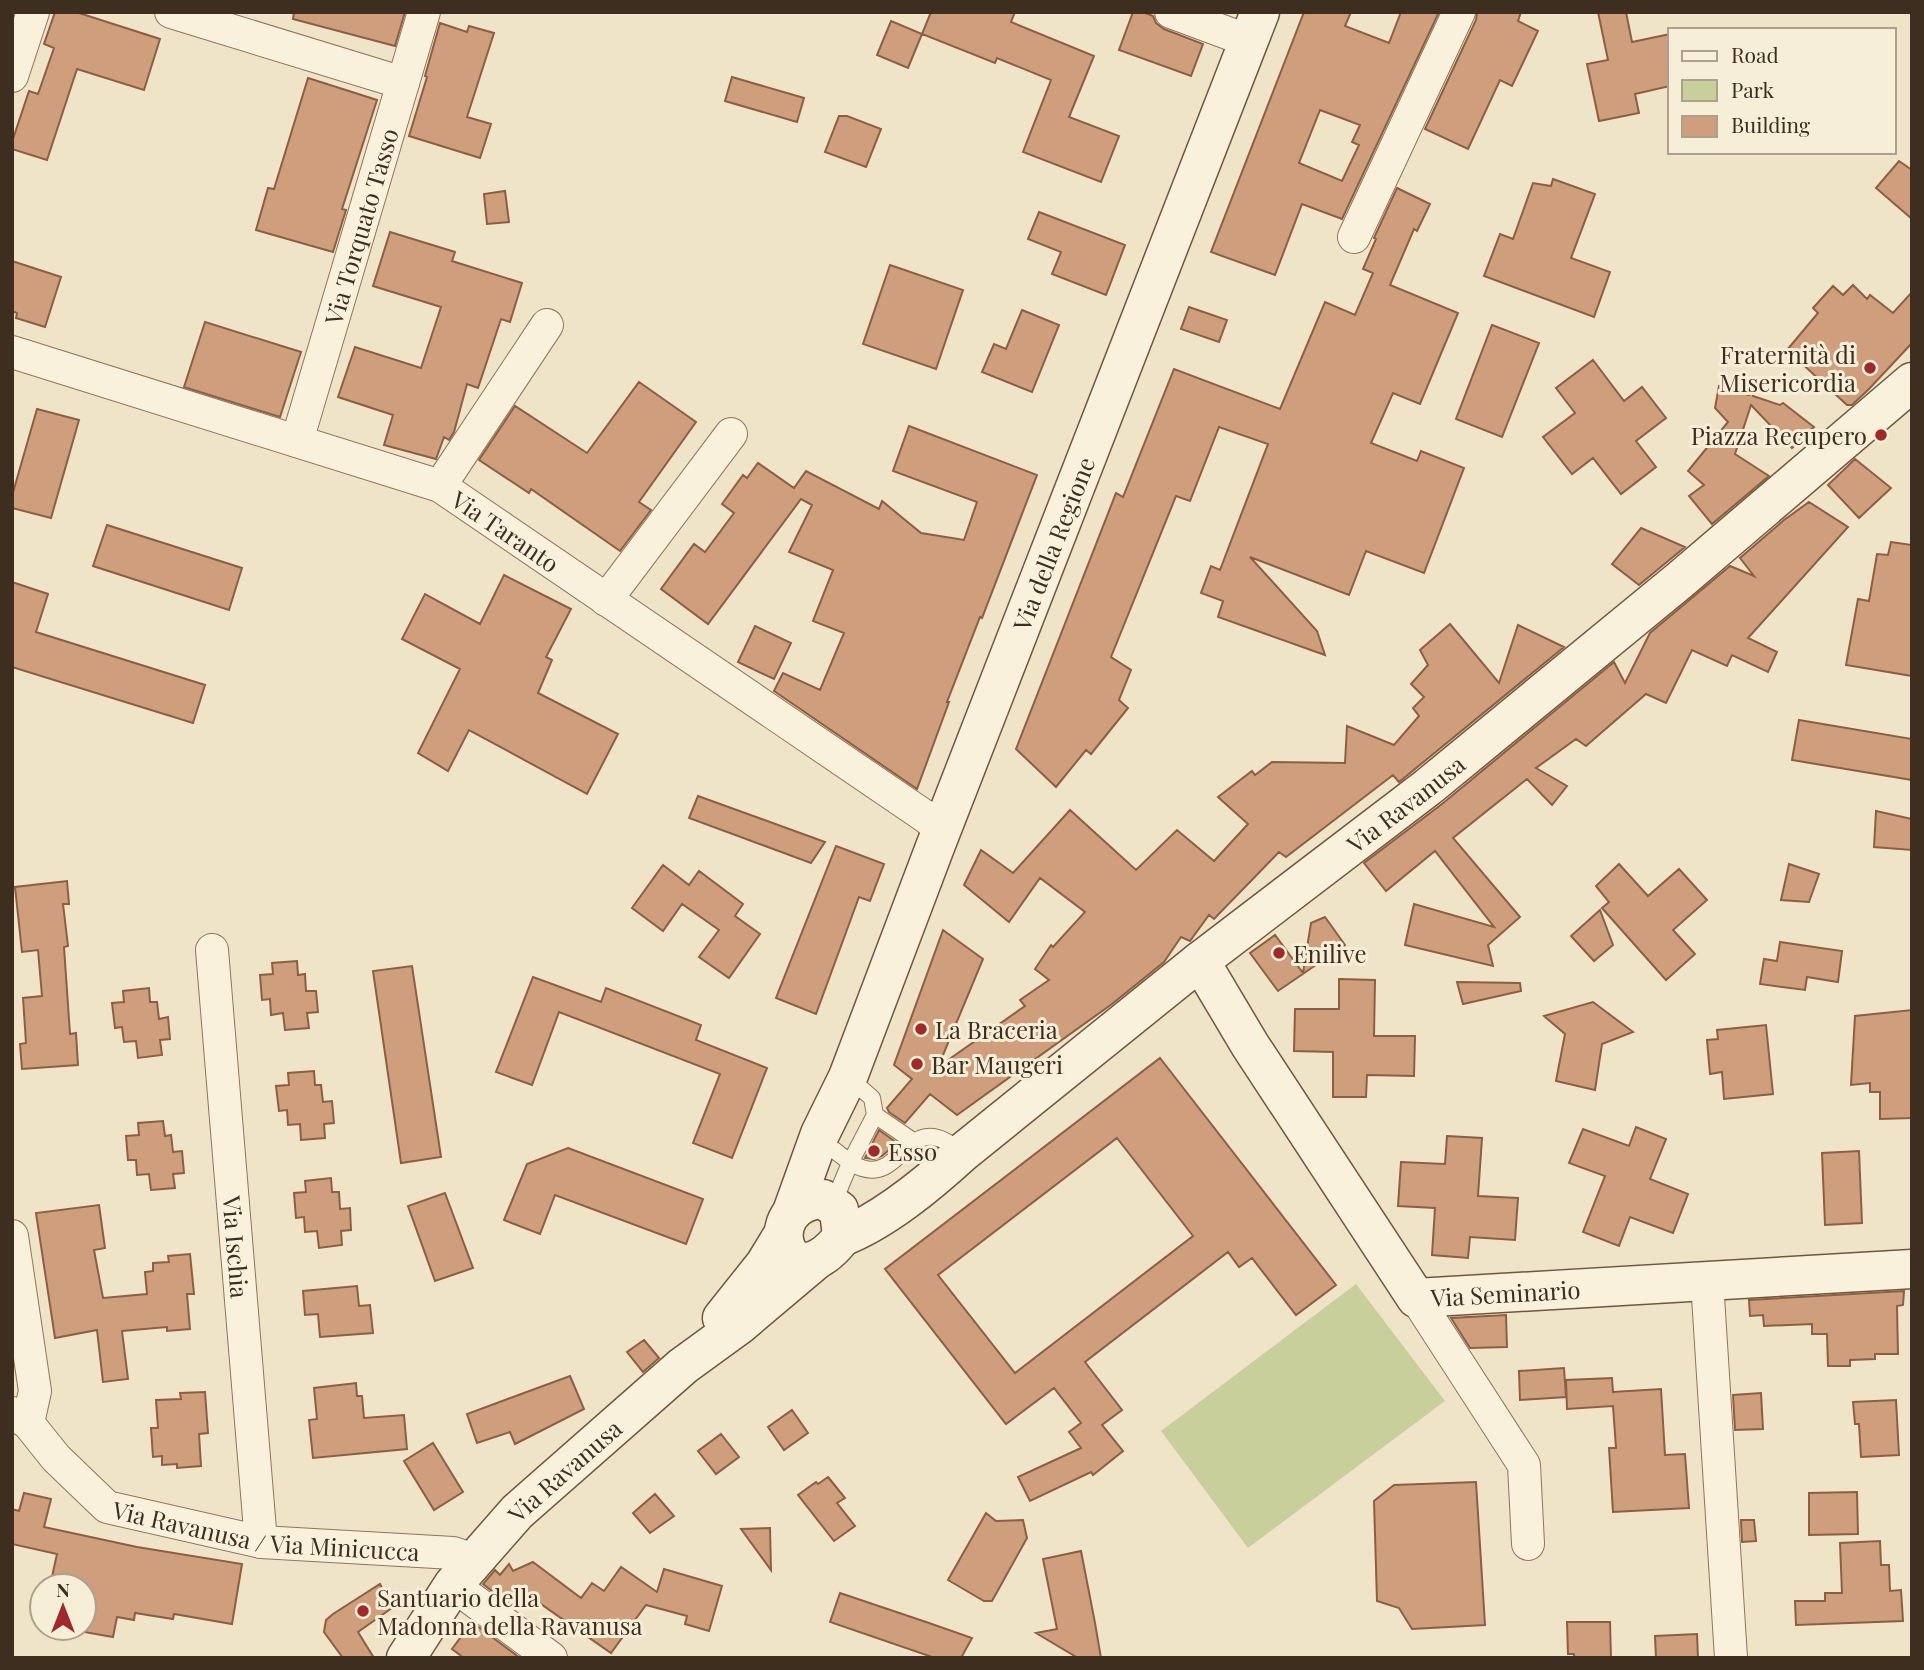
<svg xmlns="http://www.w3.org/2000/svg" width="1924" height="1670" font-family="'Playfair Display',serif">
  <rect width="100%" height="100%" fill="#f0e4c8"/>
  <path fill="#c9cf9b" d="M 1356,1284 L 1445,1401 L 1248,1548 L 1161,1431 Z"/>
  <path fill="#cf9f7d" stroke="#8d5f41" stroke-width="2" fill-rule="evenodd" d="M 55,12 L 76,12 L 160,39 L 144,90 L 77,69 L 47,160 L 12,149 L 12,142 L 29,91 L 38,94 L 54,48 L 44,44 Z
    M 294,12 L 405,12 L 395,46 L 293,19 Z
    M 931,12 L 1015,12 L 1011,22 L 1094,56 L 1069,117 L 1119,136 L 1101,182 L 1023,152 L 1051,80 L 997,58 L 995,63 L 922,34 Z
    M 1133,12 L 1143,12 L 1153,16 L 1156,23 L 1164,29 L 1203,44 L 1191,76 L 1119,50 Z
    M 1304,12 L 1351,12 L 1345,26 L 1389,43 L 1401,12 L 1439,12 L 1342,219 L 1302,204 L 1275,275 L 1211,252 ZM 1320,110 L 1360,125 L 1352,142 L 1359,145 L 1342,181 L 1299,163 Z
    M 1477,12 L 1521,12 L 1518,21 L 1538,31 L 1512,86 L 1500,80 L 1468,149 L 1425,129 L 1476,20 Z
    M 1598,12 L 1626,12 L 1632,42 L 1670,34 L 1670,86 L 1635,94 L 1639,113 L 1599,121 L 1587,64 L 1608,60 Z
    M 891,21 L 922,34 L 908,68 L 877,55 Z
    M 440,23 L 467,32 L 469,26 L 494,33 L 467,117 L 491,124 L 480,158 L 409,136 L 427,77 L 425,76 Z
    M 732,77 L 804,98 L 797,122 L 725,101 Z
    M 308,78 L 377,100 L 342,209 L 346,210 L 333,252 L 256,230 L 268,188 L 274,189 Z
    M 839,116 L 847,116 L 881,129 L 866,167 L 825,152 Z
    M 1899,161 L 1912,170 L 1912,219 L 1876,188 Z
    M 1553,179 L 1595,194 L 1571,258 L 1610,272 L 1594,317 L 1484,276 L 1500,234 L 1513,239 L 1533,183 L 1551,186 Z
    M 1397,188 L 1430,204 L 1417,231 L 1414,229 L 1390,285 L 1458,313 L 1420,404 L 1393,393 L 1371,443 L 1417,461 L 1421,451 L 1464,468 L 1424,573 L 1366,551 L 1349,595 L 1250,557 L 1317,631 L 1325,655 L 1218,617 L 1223,601 L 1201,593 L 1211,566 L 1220,570 L 1268,444 L 1219,427 L 1190,501 L 1176,496 L 1111,657 L 1131,670 L 1119,700 L 1128,708 L 1091,754 L 1086,750 L 1056,787 L 1016,749 L 1116,493 L 1123,497 L 1174,369 L 1280,409 L 1325,302 L 1355,315 L 1373,273 L 1363,269 L 1376,239 L 1374,238 Z
    M 505,191 L 509,222 L 487,224 L 484,194 Z
    M 1039,212 L 1125,245 L 1106,295 L 1052,274 L 1061,252 L 1028,239 Z
    M 390,232 L 455,252 L 452,261 L 522,283 L 510,322 L 501,319 L 478,388 L 467,384 L 454,432 L 449,440 L 444,437 L 436,459 L 384,445 L 393,415 L 338,397 L 355,347 L 421,368 L 441,307 L 373,286 Z
    M 12,261 L 61,277 L 45,327 L 16,318 L 17,313 L 12,311 Z
    M 890,265 L 963,290 L 936,369 L 863,344 Z
    M 1853,285 L 1867,299 L 1870,295 L 1893,313 L 1912,292 L 1912,343 L 1868,390 L 1852,405 L 1847,405 L 1787,350 L 1818,313 L 1813,308 L 1833,286 L 1843,295 Z
    M 1189,307 L 1227,320 L 1219,342 L 1181,329 Z
    M 1022,310 L 1059,325 L 1032,392 L 982,372 L 994,344 L 1006,349 Z
    M 205,322 L 301,352 L 280,417 L 184,387 Z
    M 1492,325 L 1539,343 L 1502,437 L 1456,419 Z
    M 1593,360 L 1624,401 L 1642,387 L 1666,418 L 1636,441 L 1656,467 L 1621,494 L 1593,458 L 1572,474 L 1543,437 L 1575,413 L 1556,388 Z
    M 639,382 L 696,422 L 639,502 L 651,510 L 620,551 L 531,489 L 529,493 L 479,460 L 515,406 L 587,453 Z
    M 1719,386 L 1749,395 L 1755,389 L 1753,396 L 1780,405 L 1783,403 L 1814,427 L 1792,448 L 1751,405 L 1735,454 L 1769,476 L 1712,524 L 1689,496 L 1704,485 L 1688,471 L 1728,422 L 1715,408 Z
    M 37,409 L 79,420 L 51,518 L 12,508 L 12,496 Z
    M 909,426 L 1037,475 L 982,618 L 980,617 L 947,702 L 949,702 L 917,789 L 774,691 L 783,673 L 820,690 L 844,633 L 813,621 L 833,570 L 789,552 L 812,505 L 801,499 L 708,624 L 661,589 L 694,544 L 705,552 L 734,513 L 722,504 L 743,475 L 747,478 L 758,463 L 794,488 L 806,471 L 879,509 L 882,501 L 921,533 L 964,540 L 977,502 L 893,471 Z
    M 1855,459 L 1891,488 L 1859,518 L 1828,485 Z
    M 1809,502 L 1848,527 L 1748,638 L 1777,652 L 1768,672 L 1732,655 L 1727,666 L 1692,650 L 1666,703 L 1646,694 L 1586,746 L 1576,739 L 1536,768 L 1567,786 L 1552,805 L 1527,779 L 1453,838 L 1520,917 L 1488,945 L 1493,966 L 1405,945 L 1414,904 L 1494,927 L 1435,851 L 1386,891 L 1364,863 L 1442,804 L 1614,662 L 1625,683 L 1650,633 L 1730,566 L 1754,576 L 1740,558 L 1784,520 Z
    M 107,525 L 242,568 L 229,610 L 93,566 Z
    M 1641,528 L 1685,547 L 1639,585 L 1612,564 Z
    M 1891,542 L 1912,545 L 1912,676 L 1846,665 L 1858,599 L 1869,601 L 1877,554 L 1888,555 Z
    M 504,575 L 571,609 L 546,657 L 552,660 L 538,693 L 618,734 L 587,794 L 469,730 L 448,771 L 418,753 L 460,669 L 402,639 L 425,594 L 480,624 Z
    M 12,582 L 48,594 L 36,632 L 205,685 L 193,723 L 12,667 Z
    M 1450,624 L 1499,683 L 1518,625 L 1564,647 L 1399,782 L 1393,775 L 1286,857 L 1279,852 L 1214,919 L 1209,915 L 1190,941 L 1181,937 L 1164,962 L 1112,1004 L 957,1115 L 930,1094 L 905,1123 L 889,1112 L 887,1108 L 912,1079 L 894,1065 L 943,930 L 983,959 L 938,1067 L 1025,1006 L 1020,1000 L 1049,980 L 1035,969 L 1051,945 L 1053,947 L 1085,912 L 1040,878 L 1009,922 L 964,885 L 981,850 L 1013,873 L 1070,810 L 1136,870 L 1177,830 L 1214,861 L 1248,824 L 1218,797 L 1252,771 L 1255,775 L 1272,762 L 1345,763 L 1347,726 L 1394,745 L 1419,716 L 1413,708 L 1424,697 L 1411,684 L 1428,665 L 1420,650 Z
    M 755,626 L 791,643 L 774,679 L 738,662 Z
    M 1799,720 L 1912,739 L 1912,780 L 1792,760 Z
    M 698,796 L 825,842 L 811,863 L 689,818 Z
    M 1876,811 L 1912,819 L 1912,850 L 1874,847 Z
    M 836,846 L 884,864 L 870,901 L 859,897 L 816,1014 L 776,998 Z
    M 1619,864 L 1648,896 L 1679,869 L 1707,900 L 1673,930 L 1695,954 L 1666,980 L 1602,908 L 1609,902 L 1596,886 Z
    M 1789,864 L 1819,874 L 1809,902 L 1781,900 Z
    M 663,865 L 689,885 L 699,871 L 743,904 L 735,916 L 760,934 L 729,978 L 699,957 L 719,930 L 682,904 L 663,931 L 632,908 Z
    M 67,881 L 69,904 L 63,904 L 68,946 L 64,947 L 70,1034 L 76,1033 L 78,1065 L 22,1069 L 20,1044 L 26,1043 L 23,998 L 42,996 L 38,950 L 22,952 L 15,887 Z
    M 1600,910 L 1613,945 L 1594,961 L 1571,936 Z
    M 1325,917 L 1345,945 L 1278,991 L 1250,953 L 1275,935 L 1303,973 L 1311,923 Z
    M 1780,942 L 1842,951 L 1838,982 L 1807,977 L 1805,990 L 1760,984 L 1764,959 L 1777,961 Z
    M 297,961 L 298,975 L 305,974 L 306,991 L 316,991 L 318,1012 L 307,1013 L 309,1028 L 285,1030 L 283,1013 L 271,1015 L 270,999 L 262,1000 L 260,975 L 273,974 L 272,963 Z
    M 412,966 L 441,1157 L 401,1163 L 373,971 Z
    M 533,977 L 601,1002 L 606,988 L 701,1025 L 696,1040 L 767,1068 L 732,1158 L 693,1143 L 720,1074 L 559,1012 L 532,1085 L 496,1072 Z
    M 1339,979 L 1375,980 L 1374,1036 L 1415,1036 L 1414,1076 L 1367,1075 L 1366,1097 L 1333,1097 L 1333,1052 L 1294,1051 L 1295,1009 L 1339,1009 Z
    M 1457,982 L 1520,983 L 1521,991 L 1463,1004 Z
    M 149,988 L 150,1002 L 157,1002 L 159,1019 L 168,1017 L 170,1039 L 160,1040 L 162,1055 L 138,1058 L 136,1041 L 124,1042 L 122,1027 L 115,1028 L 112,1003 L 124,1002 L 123,991 Z
    M 1593,1002 L 1633,1032 L 1602,1044 L 1595,1090 L 1556,1081 L 1565,1034 L 1544,1016 Z
    M 1912,1010 L 1912,1118 L 1880,1119 L 1880,1092 L 1870,1092 L 1870,1083 L 1851,1085 L 1855,1016 Z
    M 1766,1025 L 1773,1094 L 1724,1099 L 1722,1072 L 1710,1074 L 1707,1040 L 1718,1039 L 1717,1030 Z
    M 1160,1058 L 1336,1285 L 1296,1315 L 1252,1258 L 1239,1267 L 1228,1252 L 1085,1362 L 1122,1410 L 1102,1425 L 1123,1451 L 1093,1475 L 1091,1472 L 1030,1501 L 1018,1477 L 1081,1448 L 1069,1432 L 1081,1423 L 1054,1388 L 1006,1424 L 885,1269 ZM 1117,1138 L 1193,1236 L 1015,1373 L 938,1275 Z
    M 314,1071 L 315,1085 L 321,1085 L 323,1102 L 332,1101 L 334,1123 L 324,1124 L 325,1138 L 301,1140 L 300,1124 L 288,1125 L 287,1110 L 279,1111 L 276,1086 L 289,1085 L 288,1073 Z
    M 163,1121 L 165,1136 L 171,1135 L 173,1152 L 182,1151 L 184,1173 L 173,1174 L 175,1188 L 151,1190 L 149,1174 L 137,1175 L 136,1160 L 128,1160 L 126,1136 L 139,1135 L 138,1123 Z
    M 1636,1127 L 1666,1139 L 1650,1179 L 1688,1194 L 1673,1233 L 1630,1217 L 1619,1246 L 1583,1232 L 1605,1176 L 1569,1163 L 1583,1129 L 1629,1146 Z
    M 879,1130 L 897,1143 L 882,1156 L 874,1159 L 865,1158 Z
    M 1447,1136 L 1482,1138 L 1478,1196 L 1518,1198 L 1515,1240 L 1470,1237 L 1468,1258 L 1432,1255 L 1435,1208 L 1398,1206 L 1401,1162 L 1445,1164 Z
    M 568,1148 L 703,1199 L 686,1244 L 555,1195 L 540,1234 L 504,1220 L 527,1164 Z
    M 1859,1151 L 1862,1223 L 1825,1225 L 1822,1153 Z
    M 331,1178 L 332,1192 L 339,1192 L 340,1209 L 350,1208 L 351,1230 L 341,1231 L 342,1245 L 319,1248 L 317,1231 L 305,1232 L 304,1217 L 296,1218 L 294,1193 L 306,1192 L 305,1181 Z
    M 445,1193 L 473,1268 L 435,1281 L 408,1206 Z
    M 99,1205 L 105,1248 L 94,1250 L 103,1298 L 147,1294 L 145,1272 L 153,1271 L 153,1263 L 169,1262 L 168,1256 L 190,1254 L 194,1294 L 187,1294 L 190,1329 L 167,1331 L 167,1327 L 122,1331 L 128,1379 L 103,1382 L 97,1330 L 55,1338 L 36,1213 Z
    M 357,1286 L 359,1306 L 370,1305 L 373,1333 L 320,1337 L 318,1314 L 305,1315 L 303,1291 Z
    M 1904,1291 L 1903,1305 L 1897,1306 L 1898,1354 L 1875,1354 L 1875,1359 L 1850,1360 L 1850,1366 L 1828,1366 L 1827,1334 L 1812,1334 L 1812,1324 L 1764,1326 L 1763,1315 L 1750,1316 L 1749,1300 Z
    M 1506,1315 L 1507,1347 L 1470,1348 L 1451,1318 Z
    M 644,1340 L 659,1358 L 643,1372 L 627,1352 Z
    M 1564,1368 L 1566,1397 L 1520,1400 L 1519,1371 Z
    M 570,1376 L 584,1409 L 515,1444 L 510,1432 L 477,1443 L 467,1414 Z
    M 1612,1378 L 1613,1392 L 1661,1389 L 1665,1455 L 1685,1454 L 1689,1508 L 1613,1512 L 1609,1448 L 1616,1448 L 1613,1406 L 1567,1409 L 1566,1380 Z
    M 356,1383 L 357,1396 L 362,1396 L 364,1418 L 404,1415 L 407,1449 L 313,1458 L 309,1420 L 317,1419 L 314,1388 Z
    M 205,1392 L 208,1433 L 199,1434 L 201,1466 L 177,1468 L 177,1464 L 162,1465 L 162,1456 L 153,1457 L 151,1428 L 158,1428 L 156,1400 L 181,1399 L 180,1393 Z
    M 1761,1393 L 1763,1429 L 1735,1430 L 1733,1395 Z
    M 1896,1400 L 1899,1455 L 1861,1457 L 1859,1424 L 1855,1424 L 1853,1402 Z
    M 792,1410 L 808,1433 L 784,1450 L 768,1427 Z
    M 721,1434 L 739,1457 L 716,1474 L 698,1451 Z
    M 433,1443 L 463,1492 L 434,1510 L 404,1461 Z
    M 828,1477 L 845,1498 L 837,1503 L 855,1526 L 834,1541 L 798,1495 L 816,1482 L 818,1484 Z
    M 1476,1482 L 1485,1625 L 1412,1629 L 1399,1608 L 1377,1601 L 1374,1501 L 1394,1485 Z
    M 1857,1492 L 1858,1534 L 1809,1535 L 1809,1493 Z
    M 24,1493 L 51,1499 L 44,1527 L 137,1547 L 242,1564 L 232,1624 L 174,1614 L 173,1619 L 135,1613 L 134,1620 L 117,1617 L 113,1637 L 84,1632 L 84,1586 L 50,1586 L 57,1554 L 12,1544 L 12,1509 L 19,1511 Z
    M 655,1494 L 674,1516 L 650,1533 L 633,1513 Z
    M 986,1513 L 996,1521 L 1023,1520 L 1027,1538 L 992,1601 L 984,1601 L 948,1580 Z
    M 1741,1520 L 1754,1520 L 1756,1541 L 1742,1542 Z
    M 770,1528 L 771,1570 L 741,1529 Z
    M 1880,1541 L 1881,1565 L 1889,1565 L 1890,1591 L 1901,1590 L 1903,1621 L 1796,1625 L 1795,1601 L 1825,1601 L 1825,1593 L 1842,1593 L 1840,1543 Z
    M 1081,1551 L 1095,1623 L 1101,1658 L 1078,1658 L 1036,1633 L 1057,1629 L 1043,1559 Z
    M 533,1562 L 581,1598 L 592,1583 L 604,1591 L 621,1567 L 657,1592 L 664,1569 L 722,1586 L 709,1631 L 685,1624 L 687,1616 L 646,1605 L 611,1653 L 525,1593 L 514,1608 L 483,1584 L 495,1570 L 500,1575 L 509,1564 L 513,1571 Z
    M 380,1584 L 392,1608 L 358,1632 L 374,1658 L 343,1658 L 324,1632 L 326,1620 L 333,1614 Z
    M 840,1593 L 929,1623 L 972,1638 L 961,1658 L 935,1658 L 830,1622 Z
    M 472,1622 L 520,1658 L 464,1658 L 452,1649 Z
    M 1567,1622 L 1610,1622 L 1611,1658 L 1574,1658 L 1574,1654 L 1568,1654 Z
    M 1697,1634 L 1698,1658 L 1656,1658 L 1655,1636 Z"/>
  <g fill="none" stroke-linecap="round" stroke-linejoin="round">
    <defs>
      <path id="lane" d="M 875,1115 L 913,1141
        M 834,1150 C 842,1156 851,1165 862,1168 C 904,1182 908,1104 962,1153
        M 833,1204 L 850,1163 L 875,1115 L 872,1098 L 848,1077"/>
      <g id="street">
        <path d="M 171,12 L 403,83"/>
        <path d="M 1171,12 L 1249,41"/>
        <path d="M 12,76 L 33,12"/>
        <path d="M 1354,237 L 1459,12"/>
        <path id="s1" d="M 12,352 L 440,486 L 926,817 L 941,830"/>
        <path id="s2" d="M 297,441 L 424,12"/>
        <path d="M 440,486 L 547,325"/>
        <path d="M 606,600 L 731,434"/>
        <path id="s3" d="M 212,950 L 261,1542"/>
        <path d="M 12,1236 L 35,1391 L 28,1423"/>
        <path d="M 1707,1281 L 1731,1658"/>
        <path d="M 1416,1298 L 1524,1465 L 1528,1544"/>
        <path id="s4" d="M 12,1413 L 28,1423 L 56,1458 L 107,1507 L 261,1542 L 453,1553 L 474,1560"/>
        <path d="M 453,1585 L 551,1658"/>
      </g>
      <g id="secondary">
        <path id="s5" d="M 1200,961 L 1250,1045 L 1416,1298 L 1912,1269"/>
        <path d="M 823,1199 L 839,1210 L 842,1237 C 786,1309 754,1203 823,1199 Z"/>
        <path id="s6" d="M 792,1212 L 820,1134 L 848,1077 L 935,847 L 1260,12"/>
        <path id="s7" d="M 842,1237 C 885,1220 928,1184 962,1153 L 1200,961 L 1428,787 L 1680,580 L 1912,382"/>
        <path d="M 722,1318 L 765,1264 L 782,1236"/>
        <path id="s8" d="M 406,1658 L 453,1585 L 517,1512 L 683,1366 L 738,1326 L 815,1261"/>
      </g>
    </defs>
    <use href="#lane" stroke="#8d765c" stroke-width="18"/>
    <use href="#street" stroke="#8d765c" stroke-width="34"/>
    <use href="#secondary" stroke="#6f573f" stroke-width="41"/>
    <use href="#lane" stroke="#faf1dc" stroke-width="16"/>
    <use href="#street" stroke="#faf1dc" stroke-width="32"/>
    <use href="#secondary" stroke="#faf1dc" stroke-width="38"/>
  </g>
  <g fill="#9e2a2b" stroke="#f7eed8" stroke-width="2.5">
    <circle cx="1870" cy="368" r="7"/>
    <circle cx="1881" cy="435" r="7"/>
    <circle cx="1279" cy="953" r="7"/>
    <circle cx="921" cy="1029" r="7"/>
    <circle cx="917" cy="1064" r="7"/>
    <circle cx="874" cy="1151" r="7"/>
    <circle cx="363" cy="1611" r="7"/>
  </g>
  <g text-anchor="middle" dominant-baseline="central" stroke-width="6" stroke-linejoin="round" paint-order="stroke">
    <g font-size="24" fill="#3d2e20" stroke="#f7eed8">
      <text stroke="none"><textPath href="#s2" startOffset="224">Via Torquato Tasso</textPath></text>
      <text stroke="none"><textPath href="#s1" startOffset="528">Via Taranto</textPath></text>
      <text stroke="none"><textPath href="#s6" startOffset="718">Via della Regione</textPath></text>
      <text stroke="none"><textPath href="#s7" startOffset="712">Via Ravanusa</textPath></text>
      <text stroke="none"><textPath href="#s3" startOffset="298">Via Ischia</textPath></text>
      <text stroke="none"><textPath href="#s5" startOffset="490">Via Seminario</textPath></text>
      <text stroke="none"><textPath href="#s8" startOffset="247">Via Ravanusa</textPath></text>
      <text stroke="none"><textPath href="#s4" startOffset="296">Via Ravanusa / Via Minicucca</textPath></text>
    </g>
    <g font-size="24" fill="#3d2e20" stroke="#f7eed8" text-anchor="start">
      <text x="1856" y="354" text-anchor="end">Fraternità di<tspan x="1856" dy="28">Misericordia</tspan></text>
      <text x="1867" y="435" text-anchor="end">Piazza Recupero</text>
      <text x="1293" y="953">Enilive</text>
      <text x="935" y="1029">La Braceria</text>
      <text x="931" y="1064">Bar Maugeri</text>
      <text x="888" y="1151">Esso</text>
      <text x="377" y="1597">Santuario della<tspan x="377" dy="28">Madonna della Ravanusa</tspan></text>
    </g>
  </g>
  <rect width="1924" height="1670" fill="none" stroke="#3d2e20" stroke-width="28"/>
  <rect x="1668" y="28" width="228" height="126" fill="#f7eed8" stroke="#ada18e" stroke-width="2"/>
  <rect x="1682" y="51" width="35" height="10" fill="#faf1dc" stroke="#ada18e" stroke-width="2"/>
  <text x="1731" y="63" font-size="21" fill="#3d2e20">Road</text>
  <rect x="1682" y="80" width="35" height="21" fill="#c9cf9b" stroke="#ada18e" stroke-width="2"/>
  <text x="1731" y="98" font-size="21" fill="#3d2e20">Park</text>
  <rect x="1682" y="116" width="35" height="21" fill="#cf9f7d" stroke="#ada18e" stroke-width="2"/>
  <text x="1731" y="133" font-size="21" fill="#3d2e20">Building</text>
  <g transform="translate(63 1607)"><circle r="33" fill="#f7eed8" stroke="#ada18e" stroke-width="2"/>
  <path d="M0-5L12 26L0 18L-12 26Z" fill="#9e2a2b"/>
  <text y="-10" font-size="19" font-weight="bold" text-anchor="middle" fill="#3d2e20">N</text>
  </g>
</svg>
